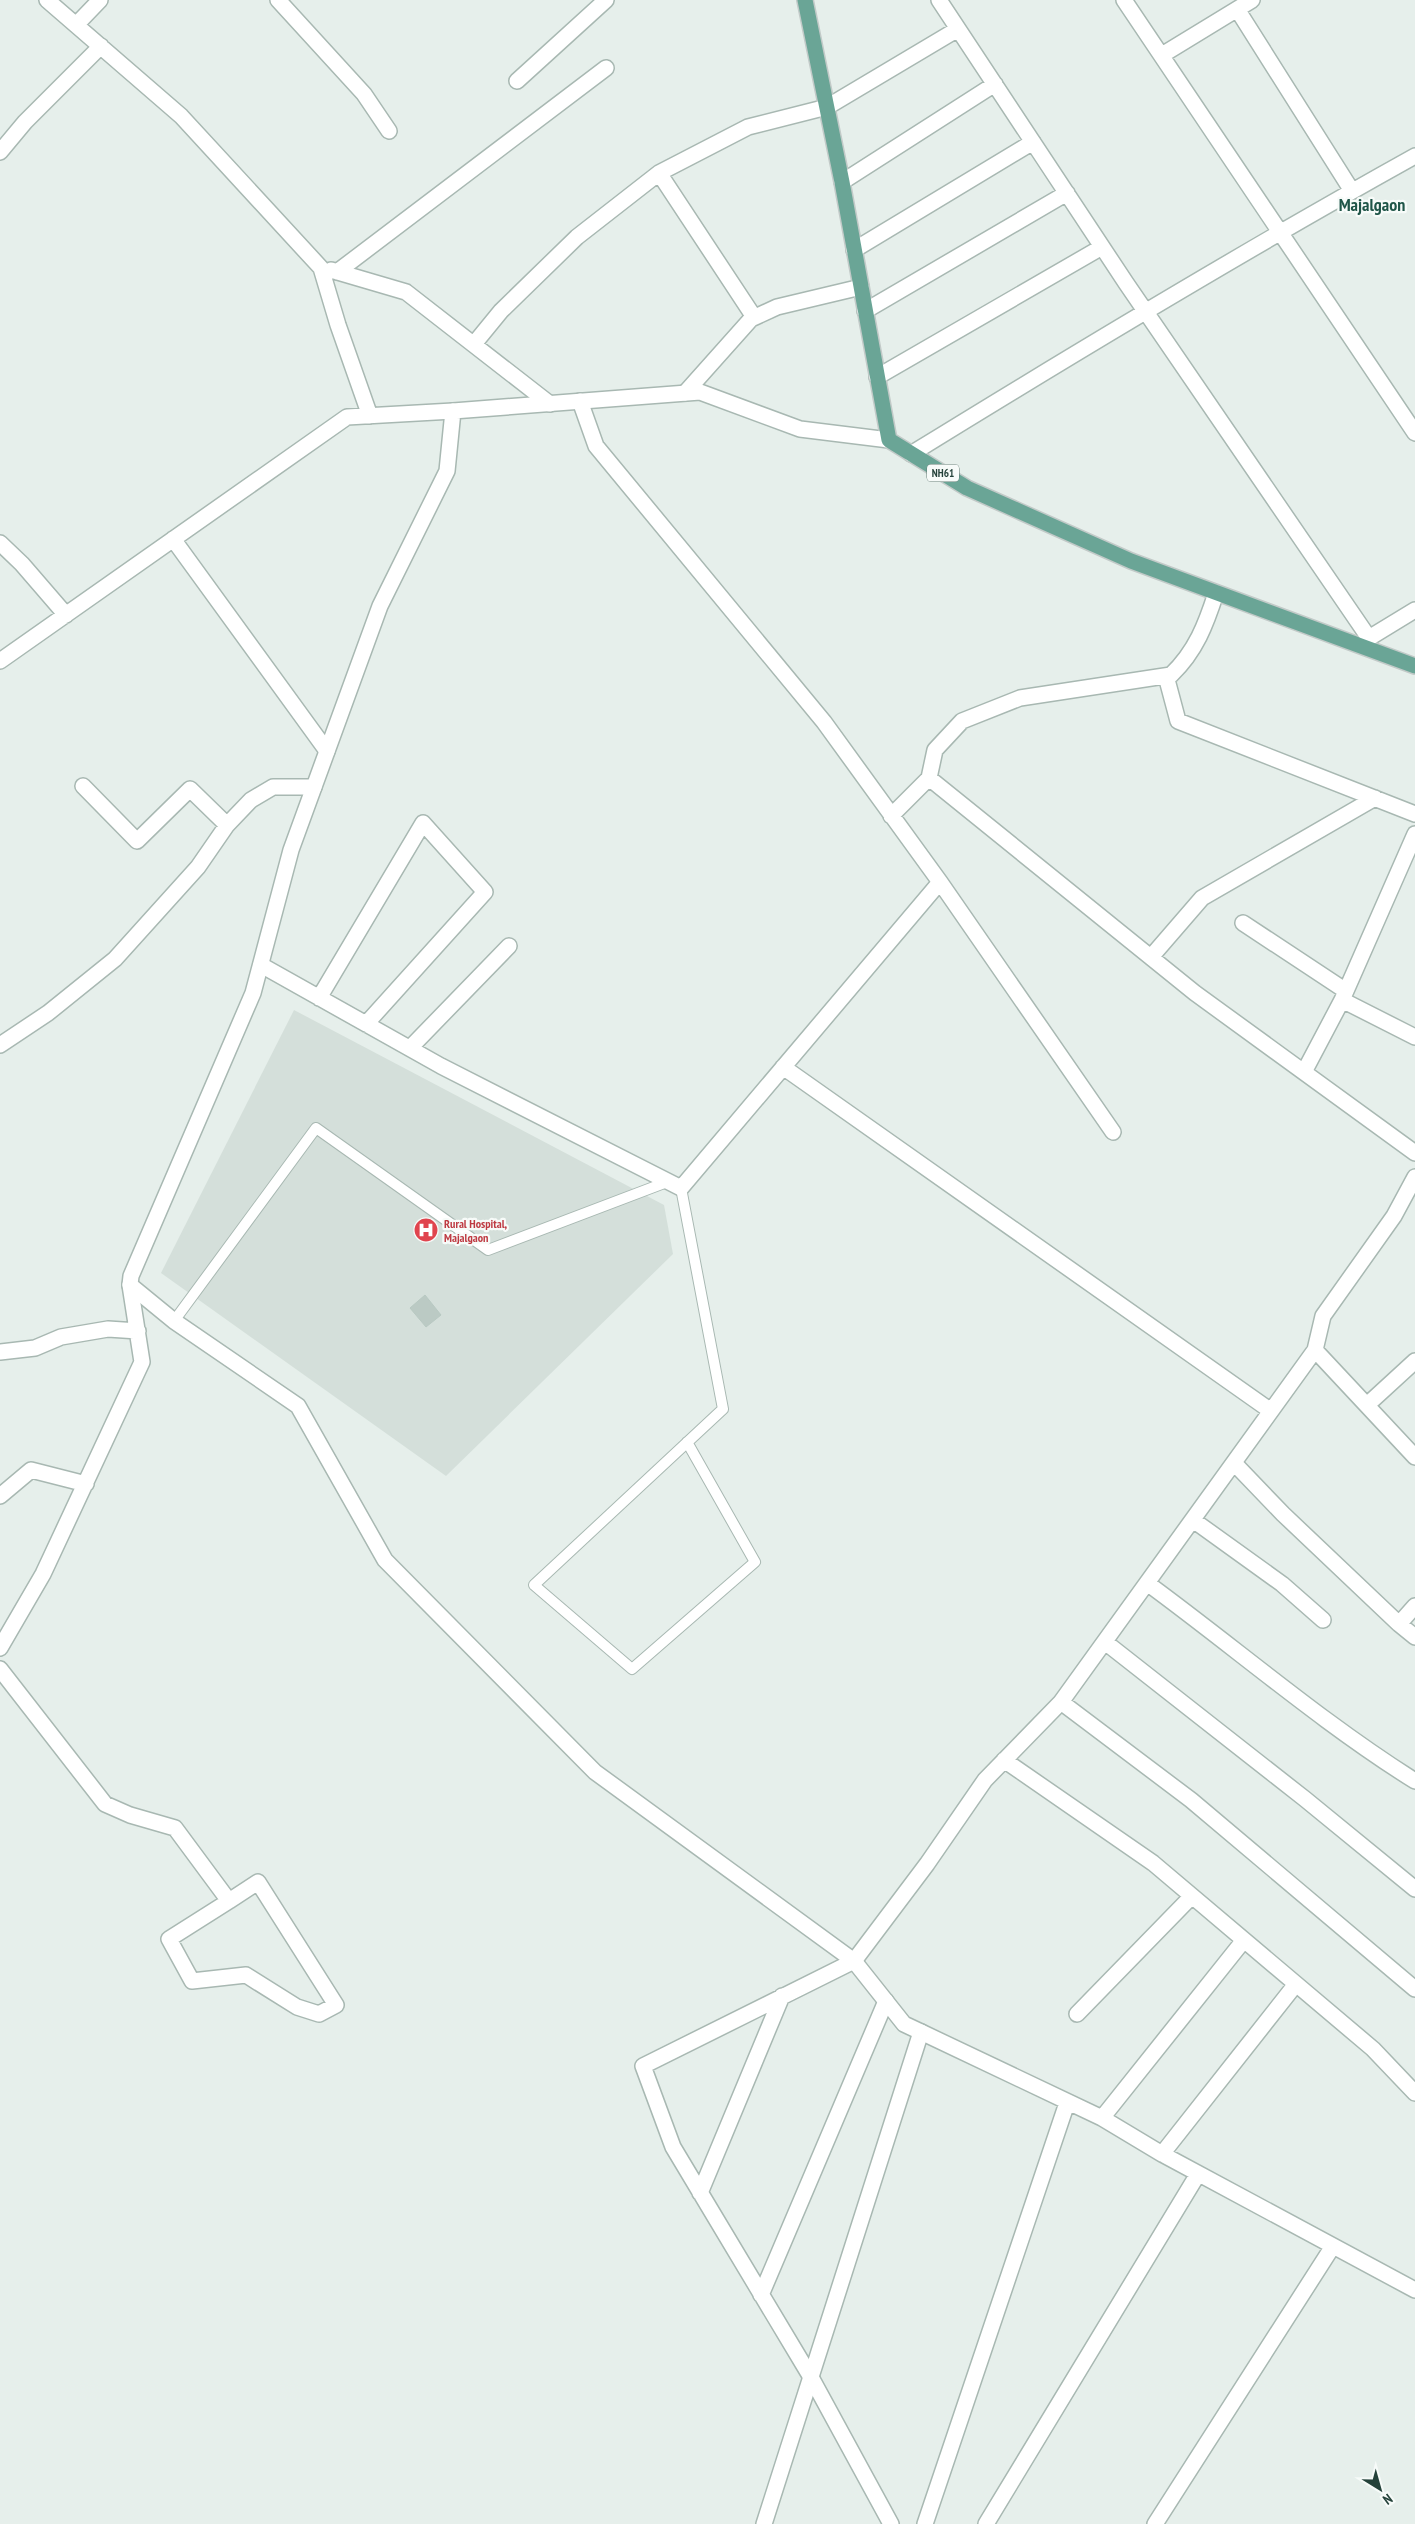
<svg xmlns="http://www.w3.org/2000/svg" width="1415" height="2524" font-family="'PT Sans Narrow',sans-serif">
  <rect width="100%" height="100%" fill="#e6efeb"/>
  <path fill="#d4dfda" d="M 294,1010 L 664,1205 L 673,1254 L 446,1476 L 161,1273 Z"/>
  <path fill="#bbcac4" stroke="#b8c9c2" d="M 425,1295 L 441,1315 L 426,1327 L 410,1308 Z"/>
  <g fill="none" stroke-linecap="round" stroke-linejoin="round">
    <defs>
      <path id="service" d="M 681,1188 L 723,1409 L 534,1585 L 632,1669 L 755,1562 L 687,1442
        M 174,1321 L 316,1128 L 488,1250 L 667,1182"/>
      <path id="minor" d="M 47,0 L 181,116 L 321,268 L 338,325 L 370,416
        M 278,0 L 364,94 L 389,131
        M 939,0 L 1126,283 L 1369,638 L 1415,610
        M 1124,0 L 1415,433
        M 1237,9 L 1352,191
        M 76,25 L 100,0
        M 1162,55 L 1252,0
        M 517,81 L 606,0
        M 0,152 L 25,122 L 101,46
        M 659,173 L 754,317
        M 842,182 L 995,84
        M 854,250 L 1033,142
        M 331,270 L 406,292 L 550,404
        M 337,272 L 606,68
        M 865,311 L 1067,193
        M 474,344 L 501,311 L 577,237 L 659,173 L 748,127 L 827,107 L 958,29
        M 877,377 L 1102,247
        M 685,393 L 751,319 L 777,307 L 861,287
        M 580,401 L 596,446 L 824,722 L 940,882 L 1113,1132
        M 911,454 C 1078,351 1244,251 1415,156
        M 173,539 L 327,751
        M 0,543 L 22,564 L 66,615
        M 0,661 L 347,417 L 453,411
        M 1166,676 L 1178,721 L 1415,814
        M 929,778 L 1195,993 L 1415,1153
        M 83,786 L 137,841 L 190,789 L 227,825
        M 891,816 L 929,778 L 935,750 L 962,721 L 1020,698 L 1171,675 C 1196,651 1206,624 1216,593
        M 1243,923 L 1346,991
        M 1151,957 L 1202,898 L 1375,798
        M 261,965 L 441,1066 L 681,1188 L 940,882
        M 319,998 L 423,823 L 485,892 L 366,1024
        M 1342,1000 L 1415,1037
        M 0,1045 L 48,1013 L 115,959 L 198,867 L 227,825 L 251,800 L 273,787 L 314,787
        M 410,1048 L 509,946
        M 783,1067 L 1271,1411
        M 1304,1072 L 1342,1000 L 1415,834
        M 1315,1350 L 1415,1457
        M 0,1352 L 35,1348 L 61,1337 L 108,1329 L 138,1331
        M 1367,1405 L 1415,1361
        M 1234,1463 L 1283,1514 L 1399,1624 L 1415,1606
        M 0,1496 L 31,1470 L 86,1484
        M 1193,1520 L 1282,1584 L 1323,1620
        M 1147,1583 C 1237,1649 1321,1722 1415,1781
        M 1399,1624 L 1415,1637
        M 1105,1642 L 1305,1799 L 1415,1889
        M 0,1648 L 43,1574 L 142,1362 L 130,1285
        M 0,1669 L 105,1804 L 130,1815 L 175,1828 L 229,1901 L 169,1939 L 192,1981 L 246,1975 L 297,2007 L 319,2014 L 336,2005 L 258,1882 L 229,1901
        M 1061,1702 L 1191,1800 L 1415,1989
        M 1004,1760 L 1153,1863 L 1373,2049 L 1415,2093
        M 1077,2014 L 1192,1896
        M 921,2032 L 1102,2118 L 1162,2154 L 1415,2290
        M 1102,2118 L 1244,1940
        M 1162,2154 L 1296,1984
        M 700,2193 L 782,1996
        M 761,2295 L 886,2001
        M 891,2524 L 812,2379 L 673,2147 L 643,2066 L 854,1961 L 927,1864 L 985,1780 L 1061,1702 L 1315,1350 L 1323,1316 L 1394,1216 L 1415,1177
        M 925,2524 L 1067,2103
        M 986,2524 L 1198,2174
        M 1155,2524 L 1333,2246"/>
      <path id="tertiary" d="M 764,2524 L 921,2032 L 904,2024 L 854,1961 L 595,1772 L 385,1560 L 298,1406 L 174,1321 L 130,1285 L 131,1276 L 253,993 L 291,850 L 380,606 L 447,471 L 453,411 L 700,392 L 800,429 L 889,440"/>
      <path id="primary" d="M 805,0 L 842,182 L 889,440 L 967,488 L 1131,561 L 1415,666"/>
    </defs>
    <use href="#service" stroke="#a8b8b2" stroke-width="12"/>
    <use href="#minor" stroke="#a8b8b2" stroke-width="18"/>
    <use href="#tertiary" stroke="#a8b8b2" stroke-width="18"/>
    <use href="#primary" stroke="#c2cac8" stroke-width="18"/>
    <use href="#service" stroke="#fff" stroke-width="10"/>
    <use href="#minor" stroke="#fff" stroke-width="15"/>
    <use href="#tertiary" stroke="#fff" stroke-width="15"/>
    <use href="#primary" stroke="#6aa596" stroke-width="15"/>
  </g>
  <defs>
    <symbol id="hospital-disc" viewBox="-11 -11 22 22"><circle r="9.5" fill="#e0444e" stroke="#f7fbf9"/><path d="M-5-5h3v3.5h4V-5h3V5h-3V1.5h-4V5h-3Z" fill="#fff"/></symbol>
  </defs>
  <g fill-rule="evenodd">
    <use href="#hospital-disc" x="412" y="1216" width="28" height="28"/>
  </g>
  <g text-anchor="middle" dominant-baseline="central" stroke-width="4.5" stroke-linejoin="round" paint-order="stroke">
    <rect fill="#f7fbf9" stroke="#637a73" stroke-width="1" x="927" y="464.5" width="32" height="17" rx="4"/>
    <g font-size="11" font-weight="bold" fill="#24423a">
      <text x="943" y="473">NH61</text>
    </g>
    <g font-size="12" font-weight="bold" fill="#be3a42" stroke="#f7fbf9" text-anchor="start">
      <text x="444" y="1223">Rural Hospital,<tspan x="444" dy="14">Majalgaon</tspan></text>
    </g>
    <g font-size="18" font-weight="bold" fill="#1f5548" stroke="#f7fbf9">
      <text x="1372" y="204">Majalgaon</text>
    </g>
  </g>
  <g transform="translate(1380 2489) rotate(143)" stroke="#f7fbf9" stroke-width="4" paint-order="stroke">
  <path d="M0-4L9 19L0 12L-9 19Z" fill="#24423a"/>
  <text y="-8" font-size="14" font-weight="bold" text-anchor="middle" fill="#24423a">N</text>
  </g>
</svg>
